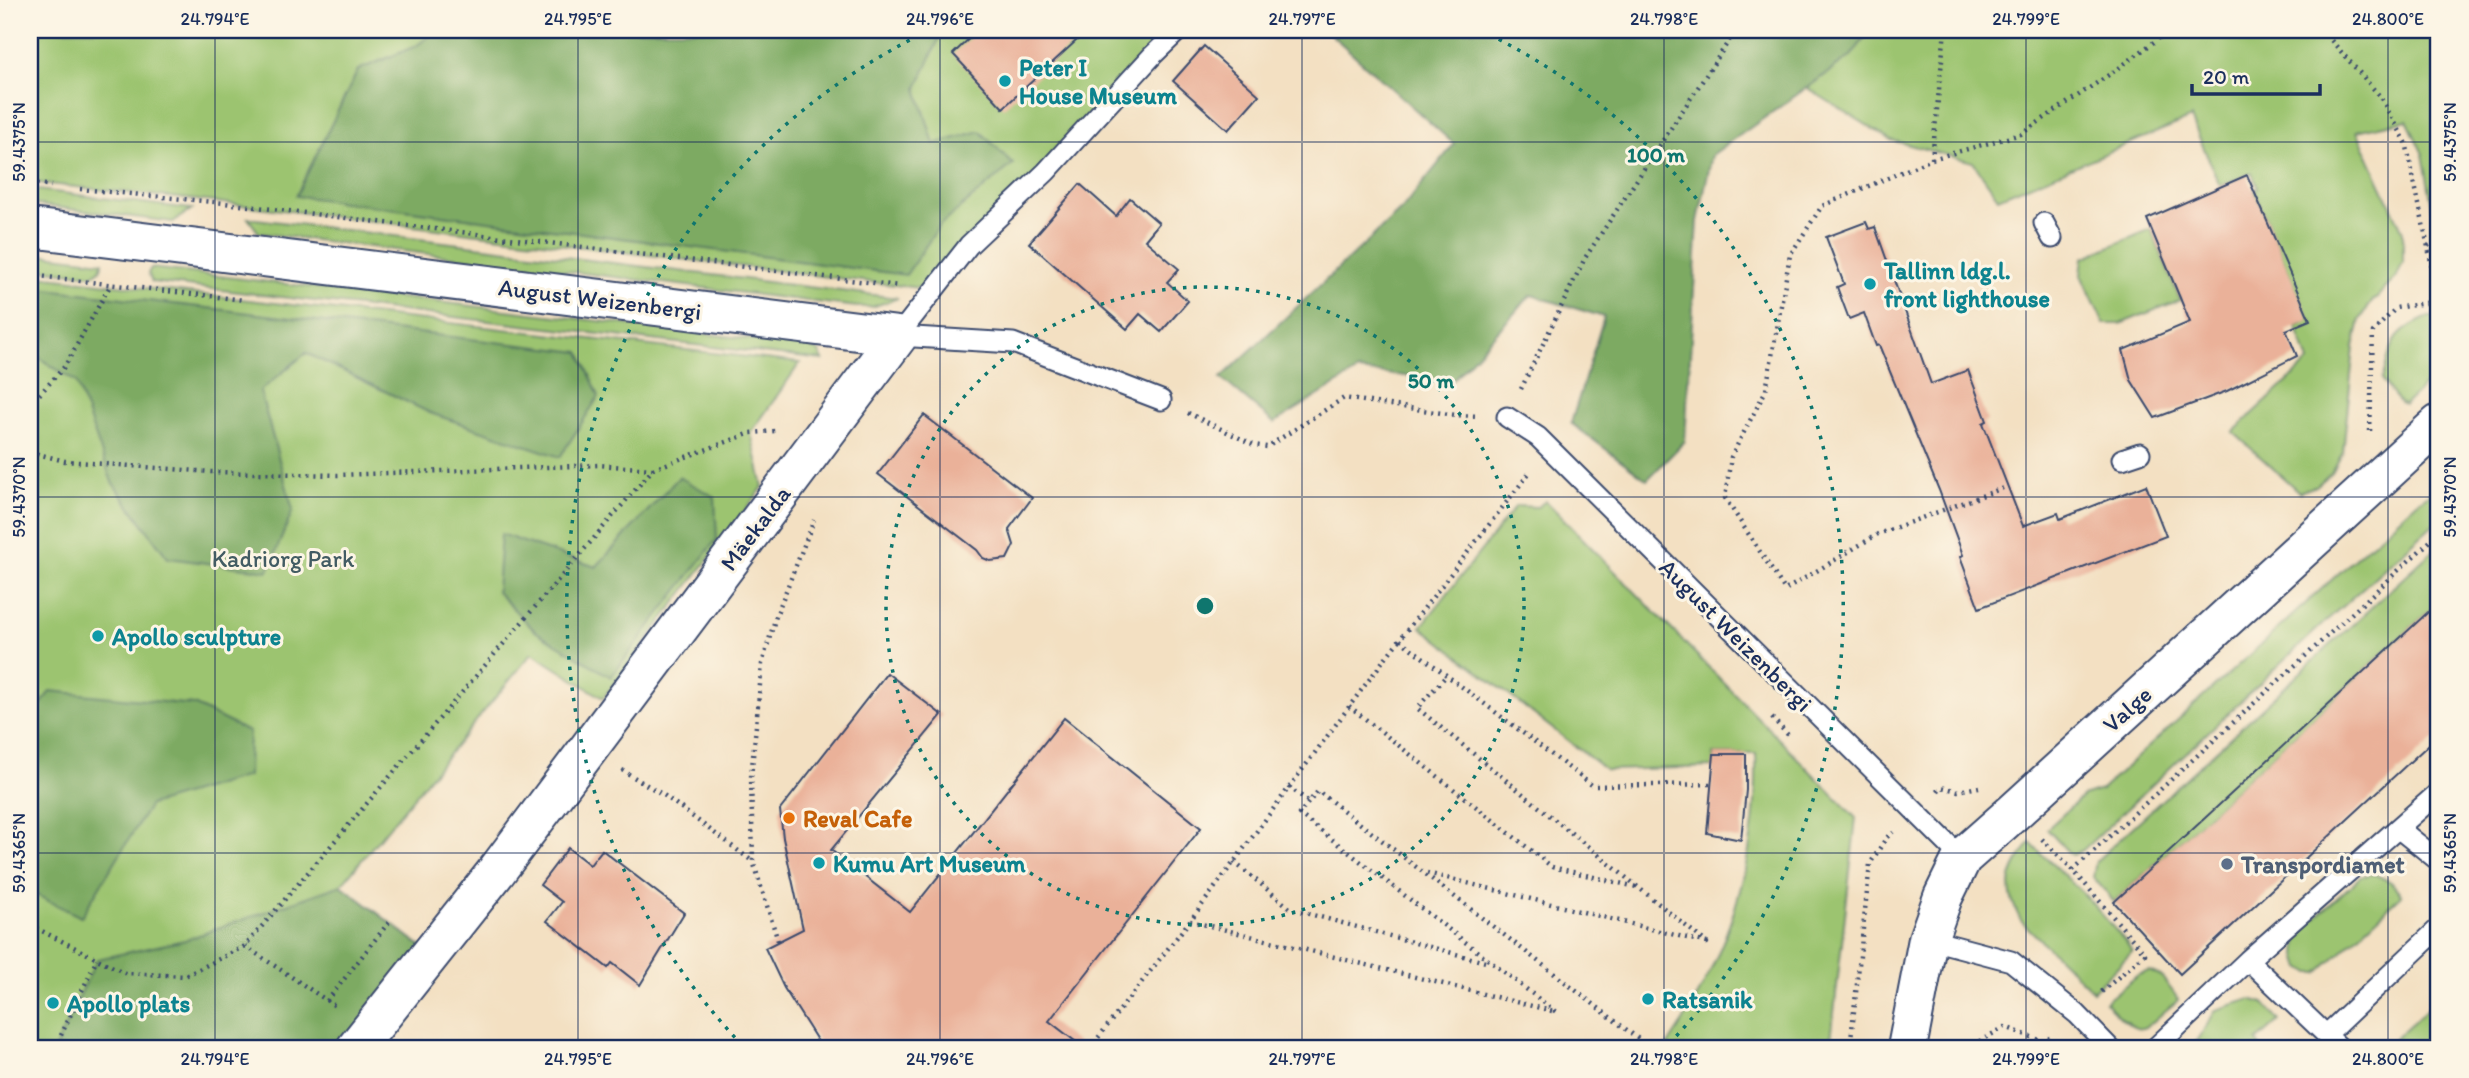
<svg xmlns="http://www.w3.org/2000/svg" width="2469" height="1078" font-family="Itim,sans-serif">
  <rect width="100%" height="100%" fill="#fcf5e5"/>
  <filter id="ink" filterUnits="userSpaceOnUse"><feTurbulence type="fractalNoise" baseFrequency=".0143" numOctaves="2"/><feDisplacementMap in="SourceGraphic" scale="14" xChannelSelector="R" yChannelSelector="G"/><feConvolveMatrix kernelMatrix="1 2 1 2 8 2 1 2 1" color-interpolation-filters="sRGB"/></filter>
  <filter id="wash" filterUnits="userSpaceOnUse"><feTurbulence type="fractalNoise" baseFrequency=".00686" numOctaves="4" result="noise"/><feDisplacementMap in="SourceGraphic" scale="28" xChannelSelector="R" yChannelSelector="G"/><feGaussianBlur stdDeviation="1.57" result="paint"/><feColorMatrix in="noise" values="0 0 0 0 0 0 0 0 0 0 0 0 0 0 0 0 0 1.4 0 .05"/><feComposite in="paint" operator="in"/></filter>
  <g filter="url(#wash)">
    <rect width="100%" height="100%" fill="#f3e0c2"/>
    <path fill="#9cc46f" stroke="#5c7a66" stroke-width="2" d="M 30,30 L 1179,30 L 935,290 L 224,203 L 30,182 Z
      M 1871,30 L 2439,30 L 2439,244 L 2423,154 L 2407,120 L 2357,131 L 2403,232 L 2403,262 L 2396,278 L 2372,302 L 2360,320 L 2354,347 L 2343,452 L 2332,472 L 2316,486 L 2299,492 L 2233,432 L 2309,362 L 2296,326 L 2309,320 L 2254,191 L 2258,188 L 2252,173 L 2220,186 L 2191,118 L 1998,198 L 1973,162 L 1891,140 L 1807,88 L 1850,57 Z
      M 30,189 L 191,209 L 192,209 L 173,222 L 30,204 Z
      M 248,218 L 898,298 L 872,307 L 857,307 L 259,233 Z
      M 2151,229 L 2180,300 L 2120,324 L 2104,324 L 2081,275 L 2083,258 Z
      M 30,253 L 103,262 L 100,270 L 93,275 L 30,268 Z
      M 151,268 L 809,346 L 819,352 L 823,360 L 152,282 L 148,273 Z
      M 30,275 L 800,363 L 751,433 L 763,487 L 603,698 L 532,653 L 341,885 L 431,954 L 356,1048 L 30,1048 Z
      M 2429,317 L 2439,317 L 2439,372 L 2404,405 L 2400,403 L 2382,380 C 2392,344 2392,332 2429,317 Z
      M 2439,487 L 2439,519 L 2326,621 L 2083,850 L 2073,855 L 2069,853 L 2047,829 L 2083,796 L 2101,790 L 2417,502 Z
      M 1546,501 L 1856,818 L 1830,1048 L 1666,1048 C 1726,960 1759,861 1756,754 L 1713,754 L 1714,767 L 1606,770 L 1421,627 L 1516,506 L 1537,507 Z
      M 2439,545 L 2439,602 L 2114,902 L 2093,877 L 2096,861 Z
      M 2030,843 L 2083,893 L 2127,943 L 2132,952 L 2093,991 L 2021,921 C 2003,887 2008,873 2030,843 Z
      M 2374,874 L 2391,882 L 2402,895 L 2318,973 L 2309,973 L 2301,968 L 2297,956 L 2298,938 L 2311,922 L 2361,876 Z
      M 2149,971 L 2161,976 L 2179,1000 C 2140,1028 2147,1046 2105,1002 L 2138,975 Z
      M 2439,998 L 2439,1048 L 2387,1048 L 2390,1043 Z
      M 2251,999 L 2264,1003 L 2279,1021 L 2257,1041 L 2262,1048 L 2190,1048 L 2198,1040 L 2216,1010 Z"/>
    <path fill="#7daa62" stroke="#4c6c60" stroke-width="2" d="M 437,30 L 943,30 L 917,88 L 934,144 L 980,131 L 1013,164 L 940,225 L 906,275 L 296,196 L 358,70 L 416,46 Z
      M 1326,30 L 1871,30 L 1850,57 L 1712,155 L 1698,221 L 1685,441 L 1647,480 L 1571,423 L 1604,317 L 1531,295 L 1452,381 L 1358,371 L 1274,423 L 1221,378 L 1402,209 L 1454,144 Z
      M 30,287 L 580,352 L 599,396 L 560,457 L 430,413 L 306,353 L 260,391 L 293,510 L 268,571 L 168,558 L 112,482 L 76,382 L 30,352 Z
      M 679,477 L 715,497 L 717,539 L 611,677 L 535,631 L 497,592 L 501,534 L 596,567 Z
      M 50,691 L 194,705 L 249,732 L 248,776 L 150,805 L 81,917 L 30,892 L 30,721 Z
      M 341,885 L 431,954 L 356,1048 L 55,1048 L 97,959 L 185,940 Z"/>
    <g id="blocks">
      <path fill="#eab199" d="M 978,30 L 1088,30 L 1003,108 L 953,54 Z
        M 1204,46 L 1259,95 L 1228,130 L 1173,81 Z
        M 2247,175 L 2310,320 L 2286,330 L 2297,356 L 2227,391 L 2155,418 L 2131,380 L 2123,350 L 2190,322 L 2147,219 Z
        M 1080,184 L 1116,216 L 1130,198 L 1159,223 L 1145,240 L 1179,269 L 1167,282 L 1188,301 L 1161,332 L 1140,314 L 1127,329 L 1029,243 Z
        M 1866,222 L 1869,229 L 1875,227 L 1931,384 L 1968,370 L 1987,421 L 1983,423 L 2023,526 L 2058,513 L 2060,519 L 2146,485 L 2166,536 L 1979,608 L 1960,557 L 1963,555 L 1939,490 L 1879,345 L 1876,346 L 1864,313 L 1849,319 L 1837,287 L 1844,284 L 1826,237 Z
        M 924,415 L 1032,498 L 1009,529 L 1014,545 L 1007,559 L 990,561 L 983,558 L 977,550 L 878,474 Z
        M 2439,602 L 2439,735 L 2180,974 L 2114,902 Z
        M 887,673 L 942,715 L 831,850 L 910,912 L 1064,718 L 1201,828 L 1049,1021 L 1084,1048 L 822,1048 L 784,988 L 765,948 L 803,929 L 783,838 L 780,810 Z
        M 1714,754 L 1746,754 L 1746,790 L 1741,840 L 1707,833 Z
        M 568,848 L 590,865 L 602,850 L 684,913 L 640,985 L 612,963 L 608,968 L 547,921 L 562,902 L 540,885 Z"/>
    </g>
  </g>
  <g filter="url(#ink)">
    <use href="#blocks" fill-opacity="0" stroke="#3b4a6d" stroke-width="2"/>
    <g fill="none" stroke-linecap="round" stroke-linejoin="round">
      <defs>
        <path id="lane" d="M 2044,223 L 2052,238
          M 898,336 L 969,245 L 1046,172 L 1153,55 L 1179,30
          M 898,336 L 1013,343 L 1161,400
          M 1507,417 L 1538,437 L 1962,858
          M 2122,459 L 2140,453
          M 2398,828 L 2439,861
          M 1928,939 L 2011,961 L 2077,1014 L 2110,1048
          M 2248,960 L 2340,1048
          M 2326,1035 L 2439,928
          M 2155,1048 L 2248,960 L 2439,792"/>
        <path id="street" d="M 30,228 L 898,336 L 496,872 L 356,1048"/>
        <path id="secondary" d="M 1907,1048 L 1928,939 L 1943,897 L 1962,858 L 2014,812 L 2439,424"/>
      </defs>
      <use href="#lane" stroke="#3b4a6d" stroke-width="23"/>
      <use href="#street" stroke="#3b4a6d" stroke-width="42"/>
      <use href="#secondary" stroke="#3b4a6d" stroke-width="42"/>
      <path stroke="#3b4a6d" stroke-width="4.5" stroke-dasharray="2 5" stroke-linecap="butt" d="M 2322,30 L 2379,95 L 2406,142 L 2430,257 L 2437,301 L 2439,301
        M 1932,159 L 1945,30
        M 30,182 L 51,186
        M 80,189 L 224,203 L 899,286
        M 2428,246 L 2439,237
        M 30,275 L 244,300
        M 1521,389 L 1585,258 L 1736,30
        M 30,405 L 65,366 L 111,284
        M 1188,413 L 1254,445 L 1267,447 L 1344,398 L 1455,415 L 1479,416
        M 2370,431 L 2373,332 L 2396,308 L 2437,301
        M 30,452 L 65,461 L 211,472 L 338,475 L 599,465 L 652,469
        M 2003,488 L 1878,534 L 1785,590 L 1725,498 L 1731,457 L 1766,390 L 1790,255 L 1822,206 L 1932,159 L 2021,134 L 2119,68 L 2170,30
        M 1400,640 L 1593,786 L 1712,784
        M 1349,706 L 1552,867 L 1636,887
        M 1772,718 L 1790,737
        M 622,770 L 665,796 L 752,861
        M 1289,787 L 1309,802
        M 1938,791 L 1941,787 L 1958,791 L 1979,787
        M 2042,839 L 2073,870 L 2145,954 L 2099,994
        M 1234,862 L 1291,909 L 1489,963
        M 2073,870 L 2439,533
        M 1427,873 L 1707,943 L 1417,708 L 1446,676
        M 1190,921 L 1556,1012 L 1299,814 L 1318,791 L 1645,1044
        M 30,925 L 125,973 L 185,976 L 245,946 L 653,469 L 751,433 L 775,431
        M 778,941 L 753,861 L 751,777 L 762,664 L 776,616 L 814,520
        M 245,946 L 338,1008
        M 327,1001 L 389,922
        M 1094,1043 L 1199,909 L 1383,661 L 1530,472
        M 55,1048 L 97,959
        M 1850,1048 L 1870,864 L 1886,838 L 1893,832
        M 1967,1048 L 2005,1027 L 2045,1042 L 2053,1035"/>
      <use href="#lane" stroke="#fff" stroke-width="19"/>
      <use href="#street" stroke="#fff" stroke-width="38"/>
      <use href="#secondary" stroke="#fff" stroke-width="38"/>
    </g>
  </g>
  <path fill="none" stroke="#1b2f5e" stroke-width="2" stroke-opacity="0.45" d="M 215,30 L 215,1048M 578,30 L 578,1048M 940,30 L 940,1048M 1302,30 L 1302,1048M 1664,30 L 1664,1048M 2026,30 L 2026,1048M 2388,30 L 2388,1048M 30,142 L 2439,142M 30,497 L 2439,497M 30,853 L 2439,853"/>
  <g fill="none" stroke="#0f766e" stroke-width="3.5" stroke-dasharray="3.5 7">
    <circle cx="1205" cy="606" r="319"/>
    <path d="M742 1045A638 638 0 0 1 930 30M1480 30A638 638 0 0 1 1668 1045"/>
  </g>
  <g fill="#0f9aa8" stroke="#fcf5e5" stroke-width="2.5">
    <circle cx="1005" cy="81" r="7"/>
    <circle cx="1870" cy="284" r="7"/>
    <circle cx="98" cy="636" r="7"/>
    <circle cx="819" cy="863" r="7"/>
    <circle cx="1648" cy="999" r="7"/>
    <circle cx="53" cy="1003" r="7"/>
  </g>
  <circle fill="#e8710a" stroke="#fcf5e5" stroke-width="2.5" cx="789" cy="818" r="7"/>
  <circle fill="#5c6f8a" stroke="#fcf5e5" stroke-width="2.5" cx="2227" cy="864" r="7"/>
  <g text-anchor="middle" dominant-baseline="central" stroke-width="6" stroke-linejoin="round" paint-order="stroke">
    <g font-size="24" font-weight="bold" fill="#0d838f" stroke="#fcf5e5" text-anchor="start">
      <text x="1019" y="67">Peter I<tspan x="1019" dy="28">House Museum</tspan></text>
      <text x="1884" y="270">Tallinn ldg.l.<tspan x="1884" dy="28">front lighthouse</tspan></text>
      <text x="112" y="636">Apollo sculpture</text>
      <text x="833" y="863">Kumu Art Museum</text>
      <text x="1662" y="999">Ratsanik</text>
      <text x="67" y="1003">Apollo plats</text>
    </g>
    <g font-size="24" fill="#1b2f5e" stroke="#fcf5e5">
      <text transform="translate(600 299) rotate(7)">August Weizenbergi</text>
      <text transform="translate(755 528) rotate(-53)">Mäekalda</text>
      <text transform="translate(1736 635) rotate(45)">August Weizenbergi</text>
      <text transform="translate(2127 709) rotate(-42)">Valge</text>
    </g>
    <g font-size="24" fill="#425c63" stroke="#fcf5e5">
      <text x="283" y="558">Kadriorg Park</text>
    </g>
    <g font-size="24" font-weight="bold" fill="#c56008" stroke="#fcf5e5" text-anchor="start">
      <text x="803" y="818">Reval Cafe</text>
    </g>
    <g font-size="24" font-weight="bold" fill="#4e5e75" stroke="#fcf5e5" text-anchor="start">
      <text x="2241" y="864">Transpordiamet</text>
    </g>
  </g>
  <circle cx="1205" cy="606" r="10" fill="#0f766e" stroke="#fcf5e5" stroke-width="3.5"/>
  <g font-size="21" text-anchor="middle" font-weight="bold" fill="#0f766e" stroke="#fcf5e5" stroke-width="6" stroke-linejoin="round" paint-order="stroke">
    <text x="1656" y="162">100 m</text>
    <text x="1431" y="388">50 m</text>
  </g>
  <rect width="2469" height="1078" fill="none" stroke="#fcf5e5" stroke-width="77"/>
  <path d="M2192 84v10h128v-10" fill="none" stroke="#1b2f5e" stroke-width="3.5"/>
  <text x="2203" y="84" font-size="21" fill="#1b2f5e" stroke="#fcf5e5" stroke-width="5" paint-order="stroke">20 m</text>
  <rect x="38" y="38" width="2392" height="1002" fill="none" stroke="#1b2f5e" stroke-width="2.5"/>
  <g font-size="18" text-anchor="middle" fill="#1b2f5e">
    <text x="215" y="25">24.794°E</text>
    <text x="578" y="25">24.795°E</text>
    <text x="940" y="25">24.796°E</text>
    <text x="1302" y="25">24.797°E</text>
    <text x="1664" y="25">24.798°E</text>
    <text x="2026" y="25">24.799°E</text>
    <text x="2388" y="25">24.800°E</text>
    <text transform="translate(19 142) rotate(-90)" y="6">59.4375°N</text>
    <text transform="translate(2450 142) rotate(-90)" y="6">59.4375°N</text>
    <text transform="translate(19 497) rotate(-90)" y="6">59.4370°N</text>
    <text transform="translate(2450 497) rotate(-90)" y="6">59.4370°N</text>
    <text transform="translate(19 853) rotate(-90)" y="6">59.4365°N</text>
    <text transform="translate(2450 853) rotate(-90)" y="6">59.4365°N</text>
    <text x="215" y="1065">24.794°E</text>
    <text x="578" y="1065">24.795°E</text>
    <text x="940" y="1065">24.796°E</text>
    <text x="1302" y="1065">24.797°E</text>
    <text x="1664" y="1065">24.798°E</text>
    <text x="2026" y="1065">24.799°E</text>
    <text x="2388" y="1065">24.800°E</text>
  </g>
</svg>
